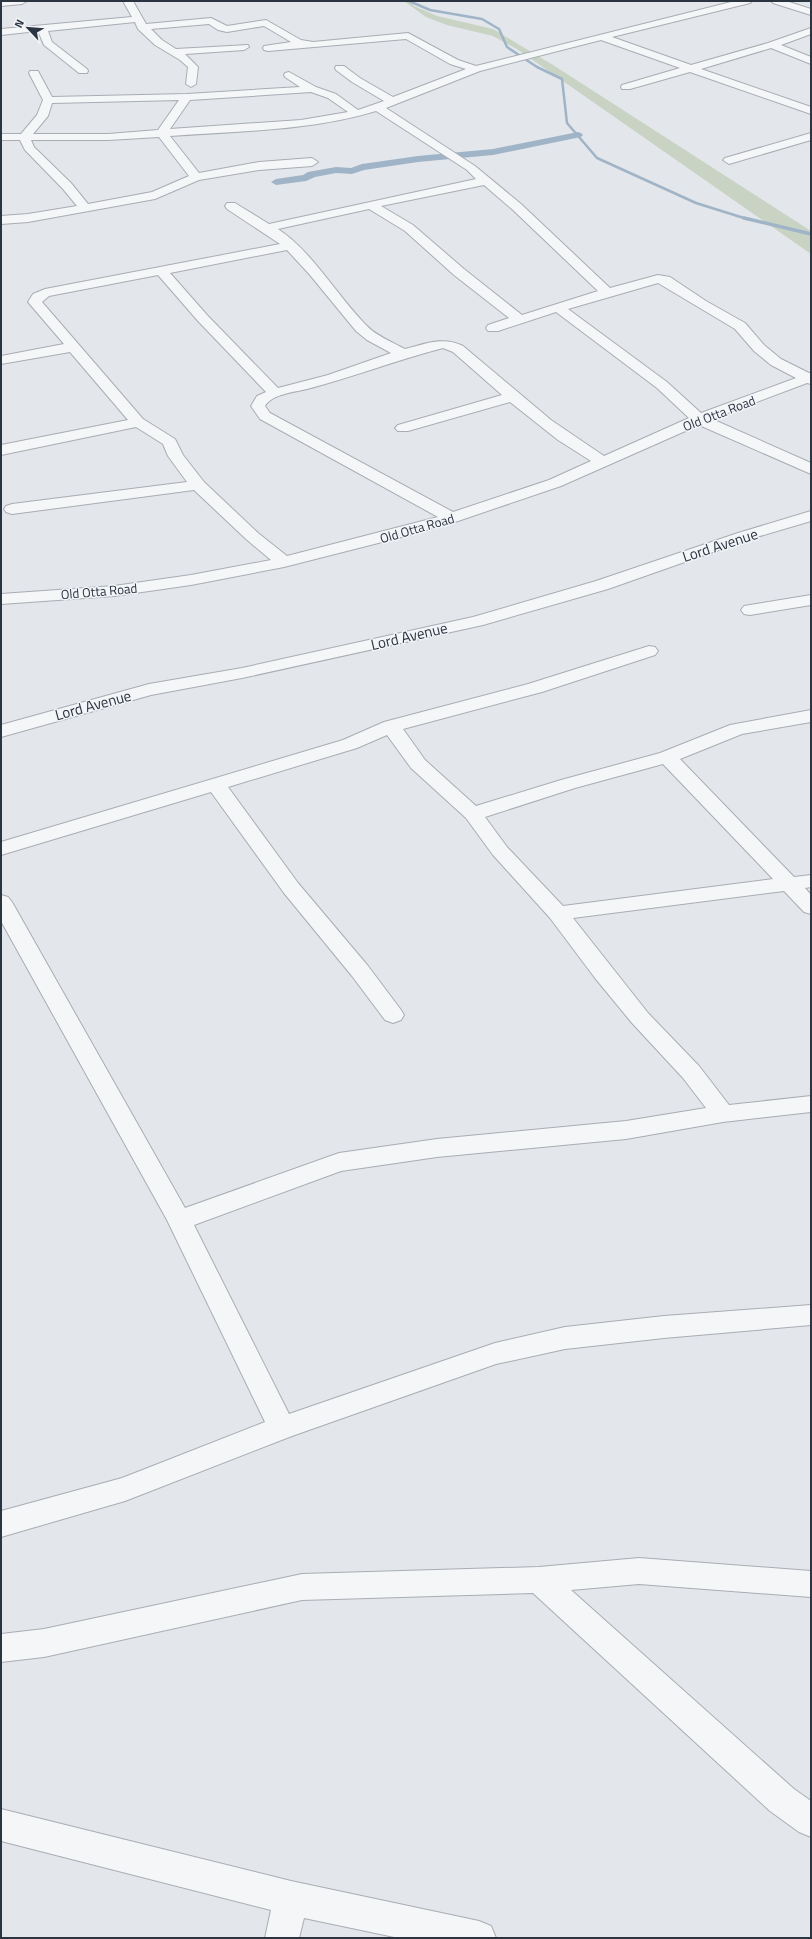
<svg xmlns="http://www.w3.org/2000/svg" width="812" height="1939" font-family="'Titillium Web',sans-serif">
  <rect width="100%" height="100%" fill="#e3e6ea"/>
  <path fill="#c8d3c4" d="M 404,1 L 410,1 L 414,6 L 437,16 L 493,29 L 553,65 L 811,231 L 811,254 L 517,49 L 493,36 L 447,25 L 426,17 Z"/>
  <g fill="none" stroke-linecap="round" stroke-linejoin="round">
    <path stroke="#a0b4c8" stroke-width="2.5" d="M 409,1 L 430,10 L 482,19 L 499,29 L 507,47 L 537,67 L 562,79 L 567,123 L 597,158 L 696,203 L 747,219"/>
    <path stroke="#a0b4c8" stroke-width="3.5" d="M 744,218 L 811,234"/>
    <path fill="#a0b4c8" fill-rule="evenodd" d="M 578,132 L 581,133 L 583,135 L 581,137 L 493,155 L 418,162 L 364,170 L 352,174 L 336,173 L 315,177 L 306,181 L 276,185 L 271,182 L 276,179 L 303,175 L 308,172 L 336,167 L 351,168 L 362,164 L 418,156 L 493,149 Z"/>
    <defs>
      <path id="minor" d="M 1,1 L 27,1 L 22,4 L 1,6 Z
        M 123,1 L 133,1 L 146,24 L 211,18 L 227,26 L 266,20 L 301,40 L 313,42 L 408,33 L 458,60 L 476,66 L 735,1 L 752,1 L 750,3 L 612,37 L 691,65 L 768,43 L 811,28 L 811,34 L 781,45 L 811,57 L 811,64 L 771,48 L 701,69 L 811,107 L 811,114 L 690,72 L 630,89 L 622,89 L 621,87 L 622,85 L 680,68 L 601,40 L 480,71 L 386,108 L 475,166 L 521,204 L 610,288 L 658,275 L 670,277 L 706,301 L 745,323 L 764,345 L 781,359 L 809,373 L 811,373 L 811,384 L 807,383 L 712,419 L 811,463 L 811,474 L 699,425 L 561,486 L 458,521 L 394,539 L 284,567 L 191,585 L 114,596 L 1,604 L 1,594 L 114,586 L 191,575 L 271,560 L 246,539 L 194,490 L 12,514 L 6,512 L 4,509 L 6,506 L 12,504 L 187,482 L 168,456 L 163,444 L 136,427 L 1,455 L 1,445 L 128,420 L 70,352 L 1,364 L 1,356 L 64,344 L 28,302 L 33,294 L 45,289 L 280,244 L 227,209 L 225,206 L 227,203 L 235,203 L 269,224 L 476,179 L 467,170 L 376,111 C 310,131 239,131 170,136 L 199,173 L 259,162 L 312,158 L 318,162 L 312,166 L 259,170 L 199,180 L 155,199 L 28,222 L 1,224 L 1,216 L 28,214 L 77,206 L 63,189 L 25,150 L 20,140 L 1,140 L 1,134 L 21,134 L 37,115 L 43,100 L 29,73 L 30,71 L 38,71 L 52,97 L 187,94 L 300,87 L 285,77 L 284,75 L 285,73 L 289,72 L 316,87 L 336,94 L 358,110 L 384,101 L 352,82 L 336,70 L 335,68 L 336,66 L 344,66 L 360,78 L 393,97 L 466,69 L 450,64 L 406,39 L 268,51 L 264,50 L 263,48 L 264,46 L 291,42 L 264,26 L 227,32 L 218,30 L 209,24 L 151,29 L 162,40 L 176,49 L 248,45 L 249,47 L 244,50 L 185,54 L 198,67 L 196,84 L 191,87 L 186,84 L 188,67 L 180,60 L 155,45 L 138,29 L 135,22 L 48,31 L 52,42 L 87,69 L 88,71 L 87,73 L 79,73 L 44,45 L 38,31 L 1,35 L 1,29 L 132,17 ZM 311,92 L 328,98 L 348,112 L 301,120 L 170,129 L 190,100 ZM 179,100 L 158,130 L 108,134 L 33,134 L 48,116 L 52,103 ZM 159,137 L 189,176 L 152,192 L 88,204 L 71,183 L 34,147 L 31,140 L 108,140 ZM 484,185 L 513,210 L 598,291 L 522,315 L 464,269 L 413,225 L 381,206 ZM 369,209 L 405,231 L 454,275 L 509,318 L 488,325 L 486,328 L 488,331 L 498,331 L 556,312 L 657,388 L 689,418 L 604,456 L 551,420 L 463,346 C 443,336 425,344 405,349 C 392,342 376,336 366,325 C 337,296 312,251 278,229 ZM 287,250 L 310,275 L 356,331 L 367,340 L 391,353 L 328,375 L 278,388 L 207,315 L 170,273 ZM 158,275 L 198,321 L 266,392 L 257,396 L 251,406 L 260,419 L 438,517 L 287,556 L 258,533 L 204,482 L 183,455 L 175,439 L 143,419 L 42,302 L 49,296 ZM 658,283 L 735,329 L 754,351 L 771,365 L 796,378 L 701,413 L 667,382 L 568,309 ZM 443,348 L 453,352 L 502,395 L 398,425 L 395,428 L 398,431 L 408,431 L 510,402 L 558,440 L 591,461 L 549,480 L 453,512 L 270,413 L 265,406 C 272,394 295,392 307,389 C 353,377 397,360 443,348 Z
        M 771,1 L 786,1 L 811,9 L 811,15 L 773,3 Z
        M 811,133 L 811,140 L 729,164 L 723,160 L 725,158 Z
        M 811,511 L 811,521 L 750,539 L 608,589 L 483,625 L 242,678 L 151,695 L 1,737 L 1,725 L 149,684 L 242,668 L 473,617 L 596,581 L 738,533 Z
        M 811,595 L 811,605 L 750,615 L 744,614 L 741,610 L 744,606 L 750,605 Z
        M 649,646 L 655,647 L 658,651 L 655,655 L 542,692 L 403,729 L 425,760 L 476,806 L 561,780 L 660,753 L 730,725 L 811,710 L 811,722 L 742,734 L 680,759 L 794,877 L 811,875 L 811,887 L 805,888 L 811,895 L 811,914 L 804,912 L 784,891 L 573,918 L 648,1013 L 699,1066 L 729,1105 L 811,1096 L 811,1112 L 723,1122 L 626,1139 L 437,1157 L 341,1171 L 194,1225 L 289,1414 L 495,1343 L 565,1327 L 664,1316 L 811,1305 L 811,1325 L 664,1338 L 565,1349 L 496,1364 L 292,1436 L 125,1501 L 1,1537 L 1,1511 L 122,1478 L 265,1422 L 167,1220 L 1,921 L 1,895 L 8,897 L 12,902 L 185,1208 L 339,1153 L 437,1139 L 626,1121 L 706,1108 L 683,1078 L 632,1023 L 595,978 L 550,918 L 493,855 L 466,818 L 411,768 L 387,735 L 357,748 L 228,787 L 298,883 L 368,966 L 401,1010 L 404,1015 L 401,1020 L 393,1023 L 385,1020 L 352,976 L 284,893 L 211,792 L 1,855 L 1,842 L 343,740 L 384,722 L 528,684 ZM 663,764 L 773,879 L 563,906 L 507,847 L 485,817 L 575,788 Z
        M 639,1558 L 811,1571 L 811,1597 L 639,1584 L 571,1590 L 794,1789 L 811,1801 L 811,1837 L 799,1832 L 770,1811 L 533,1593 L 302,1600 L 44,1657 L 1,1662 L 1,1634 L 44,1629 L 302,1574 L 539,1567 Z
        M 1,1809 L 291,1881 L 479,1921 L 491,1926 L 496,1938 L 399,1938 L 304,1918 L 299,1938 L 265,1938 L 271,1910 L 1,1841 Z"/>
    </defs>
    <use href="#minor" stroke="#a8adb4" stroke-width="2"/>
    <use href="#minor" fill="#f5f6f8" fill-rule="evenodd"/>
  </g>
  <g text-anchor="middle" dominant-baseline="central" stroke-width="3" stroke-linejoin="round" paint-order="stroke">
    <g font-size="13" fill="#2b3441" stroke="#f2f4f7">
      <text transform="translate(719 413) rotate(-21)">Old Otta Road</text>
      <text transform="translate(417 528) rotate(-16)">Old Otta Road</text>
      <text transform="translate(99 591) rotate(-5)">Old Otta Road</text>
    </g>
    <g font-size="15" fill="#2b3441" stroke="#f2f4f7">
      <text transform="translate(720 545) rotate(-18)">Lord Avenue</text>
      <text transform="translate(409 636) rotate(-13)">Lord Avenue</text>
      <text transform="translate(93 705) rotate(-15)">Lord Avenue</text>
    </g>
  </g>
  <rect width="812" height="1939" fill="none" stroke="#2b3441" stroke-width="4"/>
  <g transform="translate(28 28) rotate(296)" stroke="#f2f4f7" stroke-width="3" paint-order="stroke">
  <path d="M0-3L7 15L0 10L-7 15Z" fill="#2b3441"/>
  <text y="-6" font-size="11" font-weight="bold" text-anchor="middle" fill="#2b3441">N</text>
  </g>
</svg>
